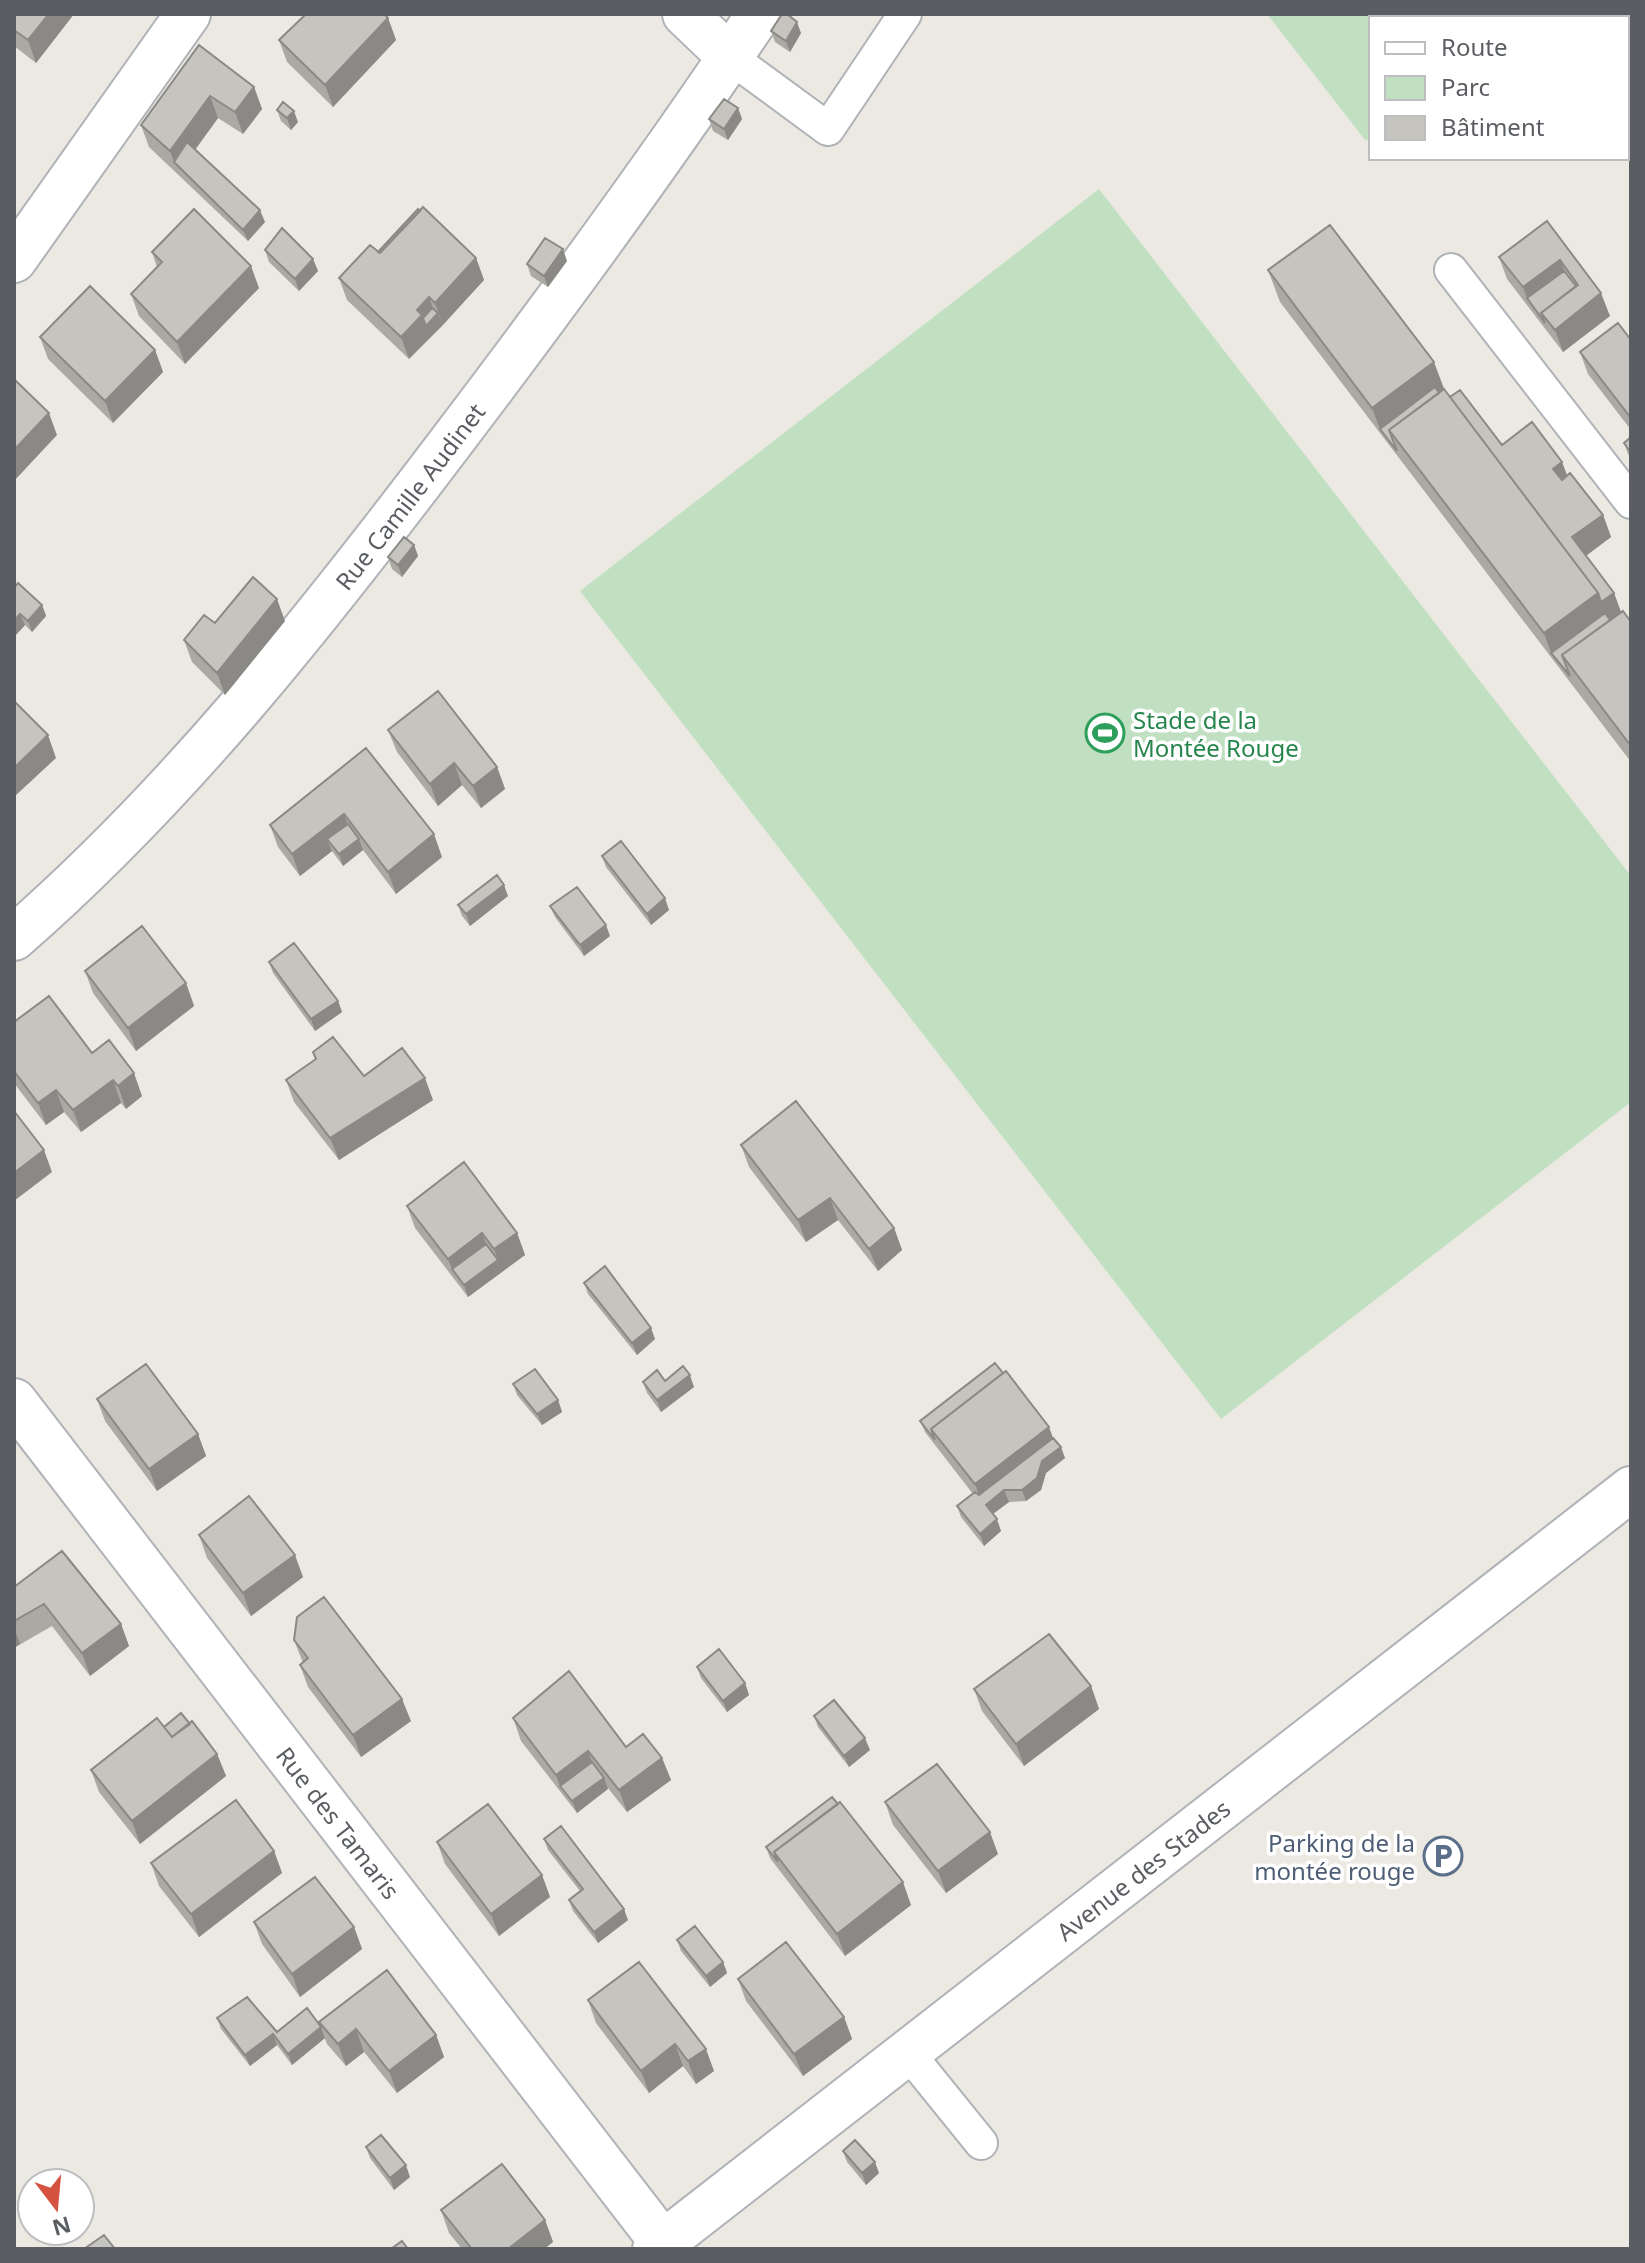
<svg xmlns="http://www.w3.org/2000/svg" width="1645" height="2263" font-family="'Noto Sans',sans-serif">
  <rect width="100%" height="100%" fill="#ebe9e2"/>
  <path fill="#c1e0c2" d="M 1267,14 L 1534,14 L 1528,18 L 1371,18 L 1371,137 L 1366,141 Z
    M 1099,189 L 1631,876 L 1631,1102 L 1221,1419 L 580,591 Z"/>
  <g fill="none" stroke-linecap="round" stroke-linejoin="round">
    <defs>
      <path id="service" d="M 730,57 L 828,129 L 905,14
        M 1451,270 L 1631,502
        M 909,2054 L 981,2143"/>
      <g id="minor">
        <path d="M 685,14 L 730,57"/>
        <path id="s1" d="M 14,938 C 179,794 313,624 445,450 C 553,308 660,163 759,14"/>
        <path id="s2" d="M 14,1401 L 663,2243"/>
        <path id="s3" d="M 655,2249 L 1631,1489"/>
      </g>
      <path id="tertiary" d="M 14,260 L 188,14"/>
    </defs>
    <use href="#service" stroke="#afb2b6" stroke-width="36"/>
    <use href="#minor" stroke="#afb2b6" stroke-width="48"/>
    <use href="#tertiary" stroke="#afb2b6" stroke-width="48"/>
    <use href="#service" stroke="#fff" stroke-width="32"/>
    <use href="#minor" stroke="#fff" stroke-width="44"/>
    <use href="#tertiary" stroke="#fff" stroke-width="44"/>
  </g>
  <path fill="#aaa9a3" d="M 14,14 L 74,14 L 36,63 L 14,46 Z
    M 388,18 L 396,40 L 333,107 L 287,62 L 279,40 Z
    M 771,31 L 801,33 L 790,52 L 775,42 Z
    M 199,45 L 254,87 L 262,109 L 243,134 L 218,118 L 195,150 L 265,222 L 248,241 L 149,147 L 141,125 Z
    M 738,108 L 742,119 L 728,140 L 713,131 L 709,119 Z
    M 277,110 L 298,122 L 291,130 L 281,121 Z
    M 1547,221 L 1610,316 L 1563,352 L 1507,279 L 1499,257 Z
    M 265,250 L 313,259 L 318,271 L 299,291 L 269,262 Z
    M 152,252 L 259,288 L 185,364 L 139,316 L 131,294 L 157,267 Z
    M 378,252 L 476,258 L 484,280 L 409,359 L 347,300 L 339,278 Z
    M 567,261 L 548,287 L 531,276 L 527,264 Z
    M 1268,270 L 1444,390 L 1450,397 L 1502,445 L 1562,462 L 1567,475 L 1603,515 L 1611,537 L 1586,556 L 1614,593 L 1621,612 L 1631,622 L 1631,762 L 1280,302 Z
    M 40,337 L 155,350 L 163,372 L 113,423 L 48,359 Z
    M 1631,340 L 1631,430 L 1588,374 L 1580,352 Z
    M 1631,437 L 1631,458 L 1628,454 L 1624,443 Z
    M 414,545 L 418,556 L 402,577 L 392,569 L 388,557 Z
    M 14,588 L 42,605 L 46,616 L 32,632 L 25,625 L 14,637 Z
    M 285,621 L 225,695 L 192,662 L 184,640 L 215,623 Z
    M 388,730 L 497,767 L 505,789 L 481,808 L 462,785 L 438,806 L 397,752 Z
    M 366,748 L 442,857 L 396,894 L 363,850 L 343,866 L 332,851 L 300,876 L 278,847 L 270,825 Z
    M 602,856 L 669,910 L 651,925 L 606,867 Z
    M 508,896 L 470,926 L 462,916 L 458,905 Z
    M 550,906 L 610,936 L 584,956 L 555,917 Z
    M 269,962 L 338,1001 L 342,1012 L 315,1031 L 273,973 Z
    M 85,971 L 186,983 L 194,1006 L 136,1051 L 93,993 Z
    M 14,1022 L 92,1053 L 142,1096 L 126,1109 L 121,1103 L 81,1132 L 64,1112 L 46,1125 L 14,1083 Z
    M 313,1052 L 364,1076 L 433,1100 L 339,1160 L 294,1102 L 286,1080 L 315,1059 Z
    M 741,1145 L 894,1228 L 902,1250 L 878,1271 L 838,1220 L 806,1242 L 749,1167 Z
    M 407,1206 L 517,1233 L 525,1255 L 468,1297 L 415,1228 Z
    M 584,1283 L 655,1339 L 637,1355 L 588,1294 Z
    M 665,1381 L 694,1387 L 661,1412 L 647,1393 L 643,1382 Z
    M 513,1384 L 558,1400 L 562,1412 L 542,1425 L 517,1395 Z
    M 97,1399 L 198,1434 L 206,1456 L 157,1491 L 105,1421 Z
    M 920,1421 L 1053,1438 L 1065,1458 L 1046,1473 L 1041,1490 L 1026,1501 L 1009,1502 L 993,1514 L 1001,1531 L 984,1546 L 961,1517 L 957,1506 L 973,1494 L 925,1432 Z
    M 199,1535 L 303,1577 L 251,1616 L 207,1558 Z
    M 14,1587 L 121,1624 L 129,1646 L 90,1676 L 52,1626 L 14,1648 Z
    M 294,1640 L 411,1721 L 361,1757 L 308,1687 L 300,1665 L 303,1663 Z
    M 697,1667 L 745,1683 L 749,1695 L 727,1712 L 701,1678 Z
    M 1091,1686 L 1099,1709 L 1024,1766 L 982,1711 L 974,1689 Z
    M 814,1716 L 870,1750 L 849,1767 L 818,1727 Z
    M 513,1718 L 626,1747 L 662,1758 L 671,1780 L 627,1812 L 608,1788 L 577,1813 L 521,1741 Z
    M 190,1724 L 217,1754 L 226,1776 L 140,1844 L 99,1792 L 91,1770 L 164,1727 Z
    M 885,1802 L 998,1854 L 946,1893 L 893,1825 Z
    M 838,1804 L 911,1905 L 845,1956 L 770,1858 L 766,1847 Z
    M 544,1839 L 628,1920 L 598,1943 L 573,1911 L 569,1900 L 580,1891 L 548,1850 Z
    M 437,1842 L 542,1875 L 550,1897 L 499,1936 L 445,1864 Z
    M 274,1851 L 282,1873 L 199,1937 L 159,1886 L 151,1863 Z
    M 254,1922 L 354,1927 L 362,1949 L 300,1997 L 262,1944 Z
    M 677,1940 L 723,1962 L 727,1973 L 710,1987 L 681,1951 Z
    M 639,1962 L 714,2071 L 696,2084 L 683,2066 L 649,2093 L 596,2023 L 588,2000 Z
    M 738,1979 L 844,2017 L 852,2039 L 803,2076 L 746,2001 Z
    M 217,2018 L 277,2032 L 325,2038 L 292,2065 L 277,2045 L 250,2066 L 221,2029 Z
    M 319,2022 L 436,2035 L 444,2057 L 397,2093 L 364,2052 L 346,2066 L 327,2044 Z
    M 366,2147 L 410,2177 L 394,2190 L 370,2158 Z
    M 843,2151 L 879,2173 L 866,2185 L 847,2162 Z
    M 441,2210 L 545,2220 L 553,2242 L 544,2249 L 462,2249 L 449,2233 Z"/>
  <path fill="#8b8985" d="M 49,14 L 74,14 L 36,63 L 28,40 Z
    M 388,18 L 396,40 L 333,107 L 325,85 Z
    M 797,22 L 801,33 L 790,52 L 786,41 Z
    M 254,87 L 262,109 L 243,134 L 235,112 Z
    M 210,96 L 218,118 L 181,169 L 174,162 L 170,151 Z
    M 738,108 L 742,119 L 728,140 L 724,129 Z
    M 294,111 L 298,122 L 291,130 L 287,118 Z
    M 260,210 L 265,222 L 248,241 L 243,230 Z
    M 563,249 L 567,261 L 548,287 L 544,276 Z
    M 476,258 L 484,280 L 443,325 L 435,303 Z
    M 313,259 L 318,271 L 299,291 L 295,279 Z
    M 1560,260 L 1569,282 L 1527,298 L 1523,287 Z
    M 251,266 L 259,288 L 185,364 L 177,342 Z
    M 1601,293 L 1610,316 L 1563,352 L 1555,330 Z
    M 429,297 L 436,316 L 438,313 L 443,325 L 409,359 L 401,337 L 417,310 Z
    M 155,350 L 163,372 L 113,423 L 105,401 Z
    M 1434,362 L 1446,394 L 1380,429 L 1372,408 Z
    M 49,413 L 57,435 L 14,481 L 14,450 Z
    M 1562,462 L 1570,484 L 1562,491 L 1553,469 Z
    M 1603,515 L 1611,537 L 1580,560 L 1572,537 Z
    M 414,545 L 418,556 L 402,577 L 398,565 Z
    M 1598,593 L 1614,593 L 1622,615 L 1551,653 L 1544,633 Z
    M 277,599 L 285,621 L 225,695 L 217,673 Z
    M 42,605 L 46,616 L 32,632 L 28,621 Z
    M 20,614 L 25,625 L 14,637 L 14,621 Z
    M 48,735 L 56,758 L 14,797 L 14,768 Z
    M 454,763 L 462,785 L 438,806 L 430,784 Z
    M 497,767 L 505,789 L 481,808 L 473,786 Z
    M 344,814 L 352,836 L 327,839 L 332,851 L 300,876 L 292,854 Z
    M 434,834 L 442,857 L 396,894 L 388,872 Z
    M 359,839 L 363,850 L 343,866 L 339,854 Z
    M 504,885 L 508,896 L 470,926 L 466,914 Z
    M 665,898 L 669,910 L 651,925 L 647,914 Z
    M 606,925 L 610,936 L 584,956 L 580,945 Z
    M 186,983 L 194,1006 L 136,1051 L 128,1028 Z
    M 338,1001 L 342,1012 L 315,1031 L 311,1019 Z
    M 134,1073 L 142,1096 L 126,1109 L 118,1086 Z
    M 425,1078 L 433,1100 L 339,1160 L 330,1138 Z
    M 113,1080 L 121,1103 L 81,1132 L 73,1110 Z
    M 56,1090 L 64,1112 L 46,1125 L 38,1103 Z
    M 44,1150 L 52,1172 L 14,1201 L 14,1173 Z
    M 830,1198 L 838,1220 L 806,1242 L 798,1220 Z
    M 894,1228 L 902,1250 L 878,1271 L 869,1249 Z
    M 482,1233 L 490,1255 L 452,1269 L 448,1259 Z
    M 517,1233 L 525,1255 L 468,1297 L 464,1285 L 498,1260 L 494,1249 Z
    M 651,1328 L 655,1339 L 637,1355 L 632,1343 Z
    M 690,1375 L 694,1387 L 661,1412 L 657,1400 Z
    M 558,1400 L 562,1412 L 542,1425 L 537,1414 Z
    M 1049,1427 L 1057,1449 L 983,1506 L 975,1484 Z
    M 198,1434 L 206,1456 L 157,1491 L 149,1469 Z
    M 1061,1447 L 1065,1458 L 1046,1473 L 1041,1490 L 1026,1501 L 1022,1490 L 1042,1461 Z
    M 1004,1490 L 1009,1502 L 990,1516 L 986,1505 Z
    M 997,1519 L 1001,1531 L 984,1546 L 980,1534 Z
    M 295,1555 L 303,1577 L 251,1616 L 243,1593 Z
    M 121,1624 L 129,1646 L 90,1676 L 82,1653 Z
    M 16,1633 L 20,1644 L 14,1648 L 14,1634 Z
    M 745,1683 L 749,1695 L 727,1712 L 723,1701 Z
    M 1091,1686 L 1099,1709 L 1024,1766 L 1016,1744 Z
    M 402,1699 L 411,1721 L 361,1757 L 353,1735 Z
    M 865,1738 L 870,1750 L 849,1767 L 844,1756 Z
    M 588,1751 L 596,1773 L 560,1786 L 556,1775 Z
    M 217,1754 L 226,1776 L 140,1844 L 132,1821 Z
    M 662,1758 L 671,1780 L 627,1812 L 619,1790 Z
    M 604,1778 L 608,1789 L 577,1813 L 572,1801 Z
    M 990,1832 L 998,1854 L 946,1893 L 938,1871 Z
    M 274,1851 L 282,1873 L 199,1937 L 191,1914 Z
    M 542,1875 L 550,1897 L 499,1936 L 491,1914 Z
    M 903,1882 L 911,1905 L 845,1956 L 837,1934 Z
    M 624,1909 L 628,1920 L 598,1943 L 594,1932 Z
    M 354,1927 L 362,1949 L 300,1997 L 292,1974 Z
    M 723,1962 L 727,1973 L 710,1987 L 706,1976 Z
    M 844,2017 L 852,2039 L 803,2076 L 794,2054 Z
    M 321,2027 L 325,2038 L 292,2065 L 288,2054 Z
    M 356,2029 L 364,2052 L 346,2066 L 338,2044 Z
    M 273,2034 L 277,2045 L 250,2066 L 245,2055 Z
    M 436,2035 L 444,2057 L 397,2093 L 389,2071 Z
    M 675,2044 L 683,2066 L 649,2093 L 641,2071 Z
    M 706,2049 L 714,2071 L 696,2084 L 688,2061 Z
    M 875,2162 L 879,2173 L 866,2185 L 862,2173 Z
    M 406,2165 L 410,2177 L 394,2190 L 390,2178 Z
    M 545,2220 L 553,2242 L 544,2249 L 508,2249 Z"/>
  <path fill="#c6c4be" stroke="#8b8985" stroke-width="2" d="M 14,14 L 49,14 L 28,40 L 14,30 Z
    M 306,14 L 384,14 L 388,18 L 325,85 L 279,40 Z
    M 782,14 L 787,14 L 797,22 L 786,41 L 771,31 Z
    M 199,45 L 254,87 L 235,112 L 210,96 L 170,151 L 141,125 Z
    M 724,99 L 738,108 L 724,129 L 709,119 Z
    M 283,102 L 294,111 L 287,118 L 277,110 Z
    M 187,142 L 260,210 L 243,230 L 174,162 Z
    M 423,207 L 476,258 L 435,303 L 429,297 L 417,310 L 422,315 L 401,337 L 339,278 L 370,245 L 380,253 Z
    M 194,209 L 251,266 L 177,342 L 131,294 L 162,262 L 152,252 Z
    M 418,209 L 420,211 L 380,253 L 378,252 Z
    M 1547,221 L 1601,293 L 1555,330 L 1541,313 L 1578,285 L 1560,260 L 1523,287 L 1499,257 Z
    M 1330,225 L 1434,362 L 1372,408 L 1268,270 Z
    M 282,228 L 313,259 L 295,279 L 265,250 Z
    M 545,238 L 563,249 L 544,276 L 527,264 Z
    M 1564,271 L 1576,286 L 1541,313 L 1545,323 L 1527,298 Z
    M 90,286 L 155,350 L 105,401 L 40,337 Z
    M 432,308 L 438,313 L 426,326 L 423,318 Z
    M 1618,323 L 1631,340 L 1631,418 L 1580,352 Z
    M 14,379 L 49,413 L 14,450 Z
    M 1435,387 L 1439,393 L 1389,430 L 1397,451 L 1380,429 Z
    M 1444,389 L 1598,593 L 1544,633 L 1389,430 Z
    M 1460,390 L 1502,445 L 1532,422 L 1562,462 L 1553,469 L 1562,480 L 1570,473 L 1603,515 L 1572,537 L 1614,593 L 1601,602 L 1598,593 L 1450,397 Z
    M 1631,437 L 1631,453 L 1624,443 Z
    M 404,537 L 414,545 L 398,565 L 388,557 Z
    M 253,577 L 277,599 L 217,673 L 184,640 L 204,615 L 215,623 Z
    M 18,583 L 42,605 L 28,621 L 20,614 L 14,621 L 14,588 Z
    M 1623,611 L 1631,622 L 1631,746 L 1562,655 Z
    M 1605,613 L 1610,620 L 1562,655 L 1570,676 L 1551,653 Z
    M 438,691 L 497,767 L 473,786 L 454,763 L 430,784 L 388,730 Z
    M 14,701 L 48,735 L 14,768 Z
    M 366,748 L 434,834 L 388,872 L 344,814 L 292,854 L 270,825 Z
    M 348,824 L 359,839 L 339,854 L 327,839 Z
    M 621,841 L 665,898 L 647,914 L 602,856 Z
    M 497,875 L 504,885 L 466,914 L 458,905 Z
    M 577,887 L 606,925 L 580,945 L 550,906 Z
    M 142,926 L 186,983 L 128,1028 L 85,971 Z
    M 294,943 L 338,1001 L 311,1019 L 269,962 Z
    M 49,996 L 92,1053 L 109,1040 L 134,1073 L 118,1086 L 113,1080 L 73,1110 L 56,1090 L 38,1103 L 14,1071 L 14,1022 Z
    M 333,1037 L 364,1076 L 402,1048 L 425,1078 L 330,1138 L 286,1080 L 316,1059 L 313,1052 Z
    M 796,1101 L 894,1228 L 869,1249 L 830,1198 L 798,1220 L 741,1145 Z
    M 14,1111 L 44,1150 L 14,1173 Z
    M 464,1162 L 517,1233 L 494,1249 L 482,1233 L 448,1259 L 407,1206 Z
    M 486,1244 L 498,1260 L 464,1285 L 452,1269 Z
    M 605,1266 L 651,1328 L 632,1343 L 584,1283 Z
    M 995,1363 L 1003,1373 L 931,1429 L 935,1440 L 920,1421 Z
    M 146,1364 L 198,1434 L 149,1469 L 97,1399 Z
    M 683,1366 L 690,1375 L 657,1400 L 643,1382 L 657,1370 L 665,1381 Z
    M 535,1369 L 558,1400 L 537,1414 L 513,1384 Z
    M 1006,1371 L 1049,1427 L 975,1484 L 931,1429 Z
    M 1053,1438 L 1061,1447 L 1042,1461 L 1037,1478 L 1022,1490 L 1004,1490 L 986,1505 L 997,1519 L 980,1534 L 957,1506 L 975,1492 L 979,1495 Z
    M 249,1496 L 295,1555 L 243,1593 L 199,1535 Z
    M 62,1551 L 121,1624 L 82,1653 L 44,1604 L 14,1621 L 14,1587 Z
    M 324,1597 L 402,1699 L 353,1735 L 300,1665 L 308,1658 L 294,1640 L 297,1617 Z
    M 1049,1634 L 1091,1686 L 1016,1744 L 974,1689 Z
    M 719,1649 L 745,1683 L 723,1701 L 697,1667 Z
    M 569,1671 L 626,1747 L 643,1734 L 662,1758 L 619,1790 L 588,1751 L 556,1775 L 513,1718 Z
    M 834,1700 L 865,1738 L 844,1756 L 814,1716 Z
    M 181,1713 L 190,1724 L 172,1737 L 164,1727 Z
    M 157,1718 L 172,1737 L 192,1721 L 217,1754 L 132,1821 L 91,1770 Z
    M 592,1762 L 604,1778 L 572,1801 L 560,1786 Z
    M 937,1764 L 990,1832 L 938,1871 L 885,1802 Z
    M 832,1797 L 838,1804 L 774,1852 L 778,1862 L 766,1847 Z
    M 236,1800 L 274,1851 L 191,1914 L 151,1863 Z
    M 840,1802 L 903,1882 L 837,1934 L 774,1852 Z
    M 488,1804 L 542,1875 L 491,1914 L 437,1842 Z
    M 561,1826 L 624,1909 L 594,1932 L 569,1900 L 583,1889 L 544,1839 Z
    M 315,1877 L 354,1927 L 292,1974 L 254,1922 Z
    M 695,1926 L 723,1962 L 706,1976 L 677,1940 Z
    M 786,1942 L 844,2017 L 794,2054 L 738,1979 Z
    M 639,1962 L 706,2049 L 688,2061 L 675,2044 L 641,2071 L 588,2000 Z
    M 387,1970 L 436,2035 L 389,2071 L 356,2029 L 338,2044 L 319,2022 Z
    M 247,1997 L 277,2032 L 307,2008 L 321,2027 L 288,2054 L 273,2034 L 245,2055 L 217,2018 Z
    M 381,2135 L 406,2165 L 390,2178 L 366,2147 Z
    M 855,2140 L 875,2162 L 862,2173 L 843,2151 Z
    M 502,2164 L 545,2220 L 508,2249 L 472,2249 L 441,2210 Z
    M 104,2235 L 115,2249 L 84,2249 Z
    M 402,2241 L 408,2249 L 391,2249 Z"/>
  <defs>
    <symbol id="stadium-ring" viewBox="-11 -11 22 22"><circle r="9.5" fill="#fff" stroke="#2e9e5b" stroke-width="1.5"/><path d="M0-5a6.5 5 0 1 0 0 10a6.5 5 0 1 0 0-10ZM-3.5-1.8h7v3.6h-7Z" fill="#2e9e5b"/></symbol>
    <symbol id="parking-ring" viewBox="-11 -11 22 22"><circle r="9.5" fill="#fff" stroke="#5c6f8a" stroke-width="1.5"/><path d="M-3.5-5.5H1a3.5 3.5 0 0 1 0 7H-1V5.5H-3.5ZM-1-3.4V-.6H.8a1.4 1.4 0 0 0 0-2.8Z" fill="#5c6f8a"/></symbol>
  </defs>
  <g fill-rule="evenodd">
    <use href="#stadium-ring" x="1083" y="711" width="44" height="44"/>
    <use href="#parking-ring" x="1421" y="1834" width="44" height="44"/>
  </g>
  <g text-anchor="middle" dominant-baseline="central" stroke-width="7" stroke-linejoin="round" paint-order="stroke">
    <g font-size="24" fill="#5a5d61" stroke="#fff">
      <text stroke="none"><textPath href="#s1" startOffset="594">Rue Camille Audinet</textPath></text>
      <text stroke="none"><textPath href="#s2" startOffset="532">Rue des Tamaris</textPath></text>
      <text stroke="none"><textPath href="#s3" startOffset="618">Avenue des Stades</textPath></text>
    </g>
    <g font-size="24" fill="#27864d" stroke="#fff" text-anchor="start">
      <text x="1133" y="719">Stade de la<tspan x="1133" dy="28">Montée Rouge</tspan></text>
    </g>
    <g font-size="24" fill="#4e5e75" stroke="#fff" text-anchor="end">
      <text x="1415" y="1842">Parking de la<tspan x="1415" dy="28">montée rouge</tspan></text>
    </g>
  </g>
  <rect width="1645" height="2263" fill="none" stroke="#5a5d61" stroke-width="32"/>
  <rect x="1369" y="16" width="260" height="144" fill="#ffffff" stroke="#bdbec0" stroke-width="2"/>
  <rect x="1385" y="42" width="40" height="12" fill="#ffffff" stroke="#bdbec0" stroke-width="2"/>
  <text x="1441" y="56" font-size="24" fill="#5a5d61">Route</text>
  <rect x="1385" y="76" width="40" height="24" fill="#c1e0c2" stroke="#bdbec0" stroke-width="2"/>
  <text x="1441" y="96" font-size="24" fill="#5a5d61">Parc</text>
  <rect x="1385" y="116" width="40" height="24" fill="#c6c4be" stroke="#bdbec0" stroke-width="2"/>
  <text x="1441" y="136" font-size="24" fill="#5a5d61">Bâtiment</text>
  <g transform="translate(56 2207) rotate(164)"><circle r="38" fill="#ffffff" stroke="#bdbec0" stroke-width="2"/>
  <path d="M0-6L14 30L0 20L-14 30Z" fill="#d4523f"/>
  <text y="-12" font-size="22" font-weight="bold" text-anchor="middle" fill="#5a5d61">N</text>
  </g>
</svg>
